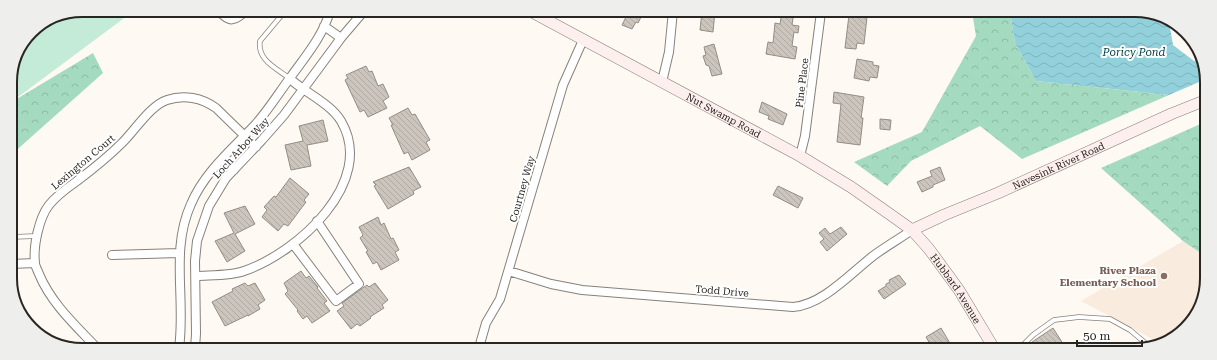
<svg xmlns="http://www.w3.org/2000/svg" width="1217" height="360" font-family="'Roboto Serif',serif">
  <defs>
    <pattern id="forest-crowns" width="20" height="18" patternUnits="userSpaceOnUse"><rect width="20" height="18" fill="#a4dac0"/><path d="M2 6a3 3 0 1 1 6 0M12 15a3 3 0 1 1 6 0" fill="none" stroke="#8dbba5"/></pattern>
    <pattern id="water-waves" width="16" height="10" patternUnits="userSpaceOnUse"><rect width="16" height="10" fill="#92d1db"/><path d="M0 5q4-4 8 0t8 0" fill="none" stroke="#7eb3bc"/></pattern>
    <pattern id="building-back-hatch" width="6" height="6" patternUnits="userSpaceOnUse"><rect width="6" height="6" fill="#ccc5be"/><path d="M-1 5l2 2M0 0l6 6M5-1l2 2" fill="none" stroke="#afa9a3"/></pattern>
  </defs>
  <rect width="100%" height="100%" fill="#fff9f3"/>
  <path fill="#f9ecde" d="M 1183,241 L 1205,256 L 1205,296 L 1182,332 L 1158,342 L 1081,301 Z"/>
  <path fill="#c3ebd7" d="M 82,10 L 135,10 L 10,103 L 10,78 L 31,31 L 55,15 Z"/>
  <path fill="url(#forest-crowns)" d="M 972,12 L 1010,12 L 1015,43 L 1036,81 L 1169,95 L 1022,159 L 980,126 L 911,161 L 887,186 L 854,162 L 922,132 L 976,36 Z
    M 93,53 L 103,73 L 11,155 L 10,103 Z
    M 1205,122 L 1205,256 L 1183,241 L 1101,168 Z"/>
  <path fill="url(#water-waves)" d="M 1010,12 L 1153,12 L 1169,22 L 1173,45 L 1194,61 L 1203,62 L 1206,68 L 1206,79 L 1169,95 L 1036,81 L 1015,43 Z"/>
  <path fill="url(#building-back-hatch)" stroke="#938d86" d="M 629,11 L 638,11 L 643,13 L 638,23 L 636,22 L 632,29 L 622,25 Z
    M 702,11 L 715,11 L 713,32 L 700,30 Z
    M 782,12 L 794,12 L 792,25 L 799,26 L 798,33 L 794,32 L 792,46 L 797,47 L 795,59 L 766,54 L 768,42 L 773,43 L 775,23 L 780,24 Z
    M 849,15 L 867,17 L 864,44 L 857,43 L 856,49 L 845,48 Z
    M 714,44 L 722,74 L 712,76 L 709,66 L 706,65 L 703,56 L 706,55 L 704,47 Z
    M 857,59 L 873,62 L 873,65 L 879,66 L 877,78 L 870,77 L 869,81 L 854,78 Z
    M 366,66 L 369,72 L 372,71 L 378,86 L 383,84 L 389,97 L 383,101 L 387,108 L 368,117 L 364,110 L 360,112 L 345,80 L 348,78 L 346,75 Z
    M 834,92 L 864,97 L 861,118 L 863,118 L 860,145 L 837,142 L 841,104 L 833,103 Z
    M 762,102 L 787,114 L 783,125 L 768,119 L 769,116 L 759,112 Z
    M 408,108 L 412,115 L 415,114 L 430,140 L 426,142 L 430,150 L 412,160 L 408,152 L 404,154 L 391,125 L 393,125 L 389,118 Z
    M 880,119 L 891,120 L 890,130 L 880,129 Z
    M 323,120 L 328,141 L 307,145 L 311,166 L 291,170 L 285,145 L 303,141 L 299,126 Z
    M 409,167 L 421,187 L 413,191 L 414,194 L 388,209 L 374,186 L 376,185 L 373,182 Z
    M 940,167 L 945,180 L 933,185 L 933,187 L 922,192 L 917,182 L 932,176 L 930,171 Z
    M 290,178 L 309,194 L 304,200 L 306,202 L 288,226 L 284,224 L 278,231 L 262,217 L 267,210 L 264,207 L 274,196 L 276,197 Z
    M 778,186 L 803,198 L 798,208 L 773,195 Z
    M 245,206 L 255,224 L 235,234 L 245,251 L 227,262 L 215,241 L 234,233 L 224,213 Z
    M 378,217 L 381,225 L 384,223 L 391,239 L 393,238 L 399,250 L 395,252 L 399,260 L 381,270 L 377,262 L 373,264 L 366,252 L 368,251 L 360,238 L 363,235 L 359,227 Z
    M 841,227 L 847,234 L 827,251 L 820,242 L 824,239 L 819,233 L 825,228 L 830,234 Z
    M 301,271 L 306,278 L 309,276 L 318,287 L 317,288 L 327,301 L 324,303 L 330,311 L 312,323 L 307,316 L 303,319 L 297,311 L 298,310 L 285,294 L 288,291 L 284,283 Z
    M 899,275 L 906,284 L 884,299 L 878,291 L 886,286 L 886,284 L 890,282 L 889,280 Z
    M 245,283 L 248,286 L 255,283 L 265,300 L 258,305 L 260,309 L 248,316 L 248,315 L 225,326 L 212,302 L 233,291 L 232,289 Z
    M 375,283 L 388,300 L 382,305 L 384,308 L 370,317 L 371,318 L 360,326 L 357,324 L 351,329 L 337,311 L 344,306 L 342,303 L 367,285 L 369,287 Z
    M 941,328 L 951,345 L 948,346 L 950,349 L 933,349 L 926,337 Z
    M 1053,328 L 1067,350 L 1037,350 L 1032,342 Z"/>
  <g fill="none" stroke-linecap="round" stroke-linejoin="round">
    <defs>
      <path id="service" d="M 286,10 L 260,41 C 257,60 276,68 289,78
        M 11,237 L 37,236
        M 1018,350 L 1033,335 L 1054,320 L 1079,317 L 1110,319 L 1130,330 L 1149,346"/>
      <path id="minor" d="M 218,10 C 230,24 234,21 247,10
        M 324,26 L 341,38
        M 662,82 L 669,52 L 673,11
        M 800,156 L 805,136 L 821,12
        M 223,158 L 234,170
        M 293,244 L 336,301 L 359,284 L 317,221
        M 112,255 L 179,253
        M 11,264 L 35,263
        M 509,271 L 551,284 L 582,290 L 793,307 C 822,305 850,274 873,256 C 885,247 899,239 912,230
        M 196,276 C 210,275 231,276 244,271 C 297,253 377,182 341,121 C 330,103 304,92 289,78
        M 480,344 L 486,323 L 500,299 L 563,85 L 583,40
        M 97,348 C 75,325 51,303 39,274 C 38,271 35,266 35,263 C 33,246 39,218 49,205 C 57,195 67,188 77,181 C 93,169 109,156 123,142 C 135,130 151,105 167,100 C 184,94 202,98 216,108 L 256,147
        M 179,348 C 186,300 170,250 191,204 C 204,173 231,150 254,126 C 267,112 278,94 290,78 C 305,57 323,36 330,11
        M 195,348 L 196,334 L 195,261 L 197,241 L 209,206 L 226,178 L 262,140 L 284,115 L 341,38 L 364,11"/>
      <g id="secondary">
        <path id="s1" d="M 530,11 L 800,156 L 851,187 L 891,215 L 912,230 L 929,249 L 959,290 L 995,350"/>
        <path id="s2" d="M 912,230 L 944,215 L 998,193 L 1171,114 L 1206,100"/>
      </g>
    </defs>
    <use href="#service" stroke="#87817a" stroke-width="5.5"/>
    <use href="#minor" stroke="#87817a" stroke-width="10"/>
    <use href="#secondary" stroke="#87817a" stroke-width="12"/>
    <use href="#service" stroke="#fff" stroke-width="4"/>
    <use href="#minor" stroke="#fff" stroke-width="8"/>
    <use href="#secondary" stroke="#fdefee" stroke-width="11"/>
  </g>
  <circle fill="#8d6e63" stroke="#fff" stroke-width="1.5" cx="1164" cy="276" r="4"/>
  <g text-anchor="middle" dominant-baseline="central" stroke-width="4" stroke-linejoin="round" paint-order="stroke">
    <g font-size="10" fill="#282522" stroke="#fff">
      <text transform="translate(802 83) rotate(-83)">Pine Place</text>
      <text stroke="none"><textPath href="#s1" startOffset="220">Nut Swamp Road</textPath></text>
      <text transform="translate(241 148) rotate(-48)">Loch Arbor Way</text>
      <text transform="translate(83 162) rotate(-40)">Lexington Court</text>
      <text stroke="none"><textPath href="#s2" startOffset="160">Navesink River Road</textPath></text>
      <text transform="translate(522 189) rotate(-74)">Courtney Way</text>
      <text stroke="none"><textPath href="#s1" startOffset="514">Hubbard Avenue</textPath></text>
      <text transform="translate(722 291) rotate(5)">Todd Drive</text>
    </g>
    <g font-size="10" font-weight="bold" fill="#785e54" stroke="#fff" text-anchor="end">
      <text x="1156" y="270">River Plaza<tspan x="1156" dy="12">Elementary School</tspan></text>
    </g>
    <g font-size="11" font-style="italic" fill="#003c44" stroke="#fff">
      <text x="1134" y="52">Poricy Pond</text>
    </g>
  </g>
  <path d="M0 0H1217V360H0ZM82 17H1135A65 65 0 0 1 1200 82V278A65 65 0 0 1 1135 343H82A65 65 0 0 1 17 278V82A65 65 0 0 1 82 17Z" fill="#eeeeed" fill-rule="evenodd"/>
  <path fill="none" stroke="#282522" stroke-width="2" d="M82 17H1135A65 65 0 0 1 1200 82V278A65 65 0 0 1 1135 343H82A65 65 0 0 1 17 278V82A65 65 0 0 1 82 17Z"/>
  <path d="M1077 340v6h65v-6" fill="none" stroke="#282522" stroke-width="2"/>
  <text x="1083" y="340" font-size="12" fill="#282522" stroke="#ffffff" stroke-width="3" paint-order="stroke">50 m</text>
</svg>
